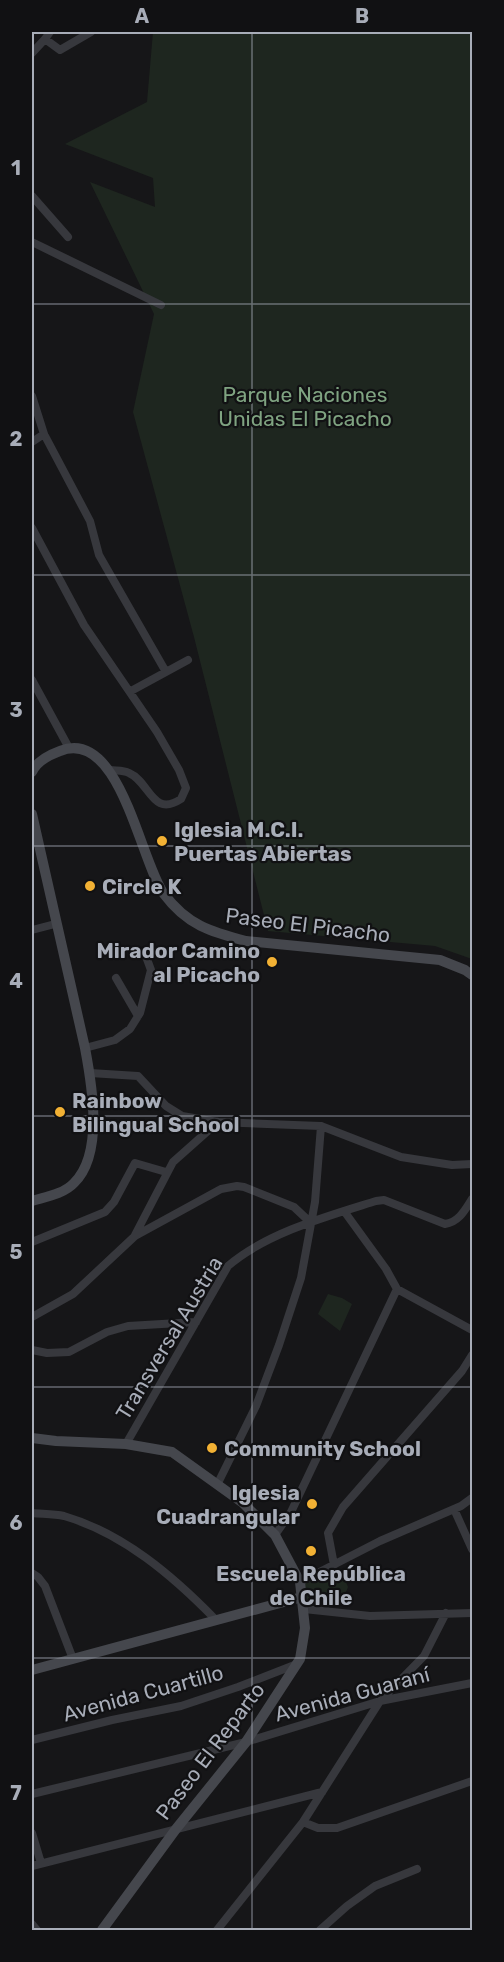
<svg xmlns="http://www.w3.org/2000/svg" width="504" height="1962" font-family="Rubik,sans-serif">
  <rect width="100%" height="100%" fill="#161618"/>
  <path fill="#1e261f" d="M 153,32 L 472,32 L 472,959 L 435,946 L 268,931 L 194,637 L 133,412 L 154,314 L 90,182 L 155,207 L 153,178 L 65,144 L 147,102 Z
    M 328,1294 L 342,1298 L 352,1304 L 340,1331 L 318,1314 Z
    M 340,1568 L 348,1587 L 340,1607 L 308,1605 L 304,1583 Z"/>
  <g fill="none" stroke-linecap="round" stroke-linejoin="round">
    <path stroke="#37383d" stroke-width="8" d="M 45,39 L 60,50 L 91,32
      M 32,53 L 45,39 L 50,32
      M 32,196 L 68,237
      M 32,242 L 161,305
      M 32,396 L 44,434 L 90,521 L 99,555 L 166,672
      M 32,442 L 44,434
      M 32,528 L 84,625 L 157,732 L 179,770 L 186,788 L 181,799 C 152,818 150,782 129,773 C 123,770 116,771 110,770
      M 32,680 L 69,748
      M 131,691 L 188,660
      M 32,930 L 55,924
      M 116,978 L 138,1016
      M 85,1048 L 115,1040 L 130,1029 L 140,1013 L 151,970 L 144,951
      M 90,1073 L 138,1076 L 166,1106 L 182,1116 L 218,1122 L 321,1126 L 401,1157 L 452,1165 L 472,1164
      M 344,1211 L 386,1269 L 397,1289 L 472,1330
      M 135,1235 L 173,1162 L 218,1122
      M 32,1242 L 105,1212 L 114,1202 L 135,1163 L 166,1172
      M 32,1317 L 73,1294 L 135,1236 L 221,1189 L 237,1186 L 244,1187 L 294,1207 L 311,1223
      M 32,1350 L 47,1353 L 69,1352 L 107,1332 L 128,1326 L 196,1322
      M 126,1444 L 228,1266 C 266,1233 328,1216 376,1201 L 384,1200 L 445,1224 C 459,1222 465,1210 472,1199
      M 218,1483 L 256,1406 L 279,1345 L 301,1278 L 315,1202 L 321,1126
      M 454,1509 L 472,1549
      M 32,1513 C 42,1514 54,1514 64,1516 C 123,1533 173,1576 215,1619
      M 275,1535 L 291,1512 L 397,1289
      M 334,1565 L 328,1533 L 343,1507 L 462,1371 L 472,1355
      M 32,1573 L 38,1577 L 45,1586 L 73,1659
      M 300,1582 L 380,1541 L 461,1506 L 472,1498
      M 304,1609 L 370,1616 L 472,1613
      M 32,1740 L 112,1720 L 181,1706 L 238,1687 L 297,1664
      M 32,1794 L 246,1742 L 380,1701 L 472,1683
      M 303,1822 L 318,1828 L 337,1828 L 472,1781
      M 32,1833 L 41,1863
      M 32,1866 L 322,1792
      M 32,1924 L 37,1930
      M 217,1930 L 303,1822 L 380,1701 L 424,1656 L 446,1613
      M 320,1930 L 347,1906 L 375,1886 L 417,1869"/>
    <path stroke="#45474d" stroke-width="10" d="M 32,772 C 37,761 49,755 60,751 C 120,727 140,861 164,894 C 187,925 211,932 246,941 L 440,960 L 465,970 L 472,975
      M 32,814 L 85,1048 C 92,1085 104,1154 74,1183 C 64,1194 45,1197 32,1201
      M 32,1438 L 56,1441 L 126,1444 L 172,1452 L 243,1503 L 275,1535 L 300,1582 L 305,1628 L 300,1659 L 246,1742 L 176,1829 L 102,1930
      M 32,1670 L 302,1597"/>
  </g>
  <path fill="none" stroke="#a8adb8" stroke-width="1.5" stroke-opacity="0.55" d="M 252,32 L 252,1930M 32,304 L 472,304M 32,575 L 472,575M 32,846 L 472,846M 32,1116 L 472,1116M 32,1387 L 472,1387M 32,1658 L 472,1658"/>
  <g fill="#f2b134" stroke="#111113" stroke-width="2">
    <circle cx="162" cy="841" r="6"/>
    <circle cx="90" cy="886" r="6"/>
    <circle cx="272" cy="962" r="6"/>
    <circle cx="60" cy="1112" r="6"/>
    <circle cx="212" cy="1448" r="6"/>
    <circle cx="312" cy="1504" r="6"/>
    <circle cx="311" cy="1551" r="6"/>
  </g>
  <g text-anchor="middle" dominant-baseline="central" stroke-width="4.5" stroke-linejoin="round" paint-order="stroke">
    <g font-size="21" fill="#7fa381" stroke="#111113">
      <text x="305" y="394">Parque Naciones<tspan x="305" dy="24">Unidas El Picacho</tspan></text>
    </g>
    <g font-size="21" font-weight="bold" fill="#a8adb8" stroke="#111113" text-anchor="start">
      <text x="174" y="829">Iglesia M.C.I.<tspan x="174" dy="24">Puertas Abiertas</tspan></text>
      <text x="102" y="886">Circle K</text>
      <text x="260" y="950" text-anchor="end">Mirador Camino<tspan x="260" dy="24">al Picacho</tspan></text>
      <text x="72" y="1100">Rainbow<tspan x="72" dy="24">Bilingual School</tspan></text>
      <text x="224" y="1448">Community School</text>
      <text x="300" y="1492" text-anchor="end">Iglesia<tspan x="300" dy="24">Cuadrangular</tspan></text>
      <text x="311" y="1573" text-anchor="middle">Escuela República<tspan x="311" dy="24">de Chile</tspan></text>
    </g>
    <g font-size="21" fill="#a8adb8" stroke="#111113">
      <text transform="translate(308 925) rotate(7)">Paseo El Picacho</text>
      <text transform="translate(169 1338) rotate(-59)">Transversal Austria</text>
      <text transform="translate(143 1693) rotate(-15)">Avenida Cuartillo</text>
      <text transform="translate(352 1694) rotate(-15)">Avenida Guaraní</text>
      <text transform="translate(210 1751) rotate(-53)">Paseo El Reparto</text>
    </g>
  </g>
  <rect width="504" height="1962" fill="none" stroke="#111113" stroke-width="66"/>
  <rect x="33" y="33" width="438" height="1896" fill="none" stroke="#a8adb8" stroke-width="2"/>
  <g font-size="20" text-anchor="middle" font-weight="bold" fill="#a8adb8">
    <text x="142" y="23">A</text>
    <text x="362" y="23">B</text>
    <text x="16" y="175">1</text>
    <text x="16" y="446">2</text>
    <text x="16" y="717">3</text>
    <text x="16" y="988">4</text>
    <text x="16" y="1259">5</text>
    <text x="16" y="1530">6</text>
    <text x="16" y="1800">7</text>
  </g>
</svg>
